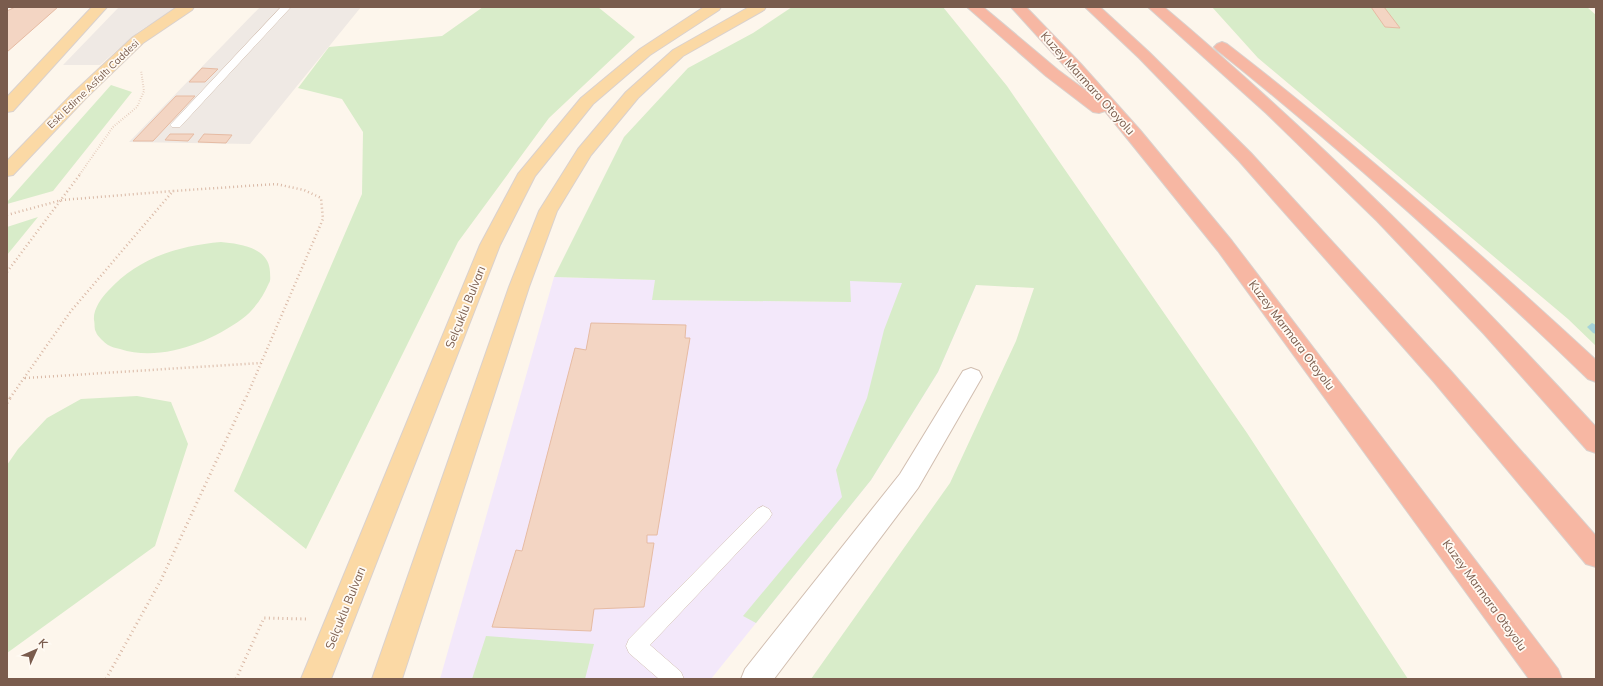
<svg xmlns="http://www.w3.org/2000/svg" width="1603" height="686" font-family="Mulish,sans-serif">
  <rect width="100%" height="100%" fill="#fdf6ec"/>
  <path fill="#efe9e4" d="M 119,7 L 177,7 L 138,32 L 100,65 L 63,65 Z
    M 260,7 L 361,7 L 250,144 L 129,142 Z"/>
  <path fill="#f3e8fa" d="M 554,277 L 655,280 L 653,300 L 850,302 L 849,280 L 976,285 L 938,372 L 871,480 L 711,679 L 440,679 Z"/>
  <path fill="#d8ecc9" d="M 483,7 L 598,7 L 635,37 L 549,118 L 458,242 L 306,549 L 234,491 L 362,194 L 363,132 L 342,99 L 298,88 L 329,47 L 442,36 Z
    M 792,7 L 943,7 L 1007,86 L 1247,433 L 1408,679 L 811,679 L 950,483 L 1016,341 L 1034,288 L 976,285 L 938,372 L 871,480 L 756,623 L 743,616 L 842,497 L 836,470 L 867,398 L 884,330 L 902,283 L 850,281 L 851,302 L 652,300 L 655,280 L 554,277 L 624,137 L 688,68 L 753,33 Z
    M 1212,7 L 1587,7 L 1596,15 L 1596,346 L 1568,319 L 1258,58 Z
    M 111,85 L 132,92 L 53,191 L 7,204 L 7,202 Z
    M 38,217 L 7,255 L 7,227 Z
    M 221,242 C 240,244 269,247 270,272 C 270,276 271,280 269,283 C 263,297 254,310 242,319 C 209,343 160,362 120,349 C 116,348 111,347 108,345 C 105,343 97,336 96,332 C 94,329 95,324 94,320 C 93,310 101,298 108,291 C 138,258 177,246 221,242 Z
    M 137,396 L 171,402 L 188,444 L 155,546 L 7,653 L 7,465 L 18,449 L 47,418 L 81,399 Z
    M 486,636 L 594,644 L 585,679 L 472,679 Z"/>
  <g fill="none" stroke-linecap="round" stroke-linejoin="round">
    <path fill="#a5d3da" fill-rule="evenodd" d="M 1592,323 L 1596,325 L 1596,334 L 1593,333 L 1587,327 Z"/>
  </g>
  <path fill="#f3d5c3" stroke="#e6bba3" d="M 15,7 L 58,7 L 7,52 L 7,11 Z
    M 1371,7 L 1384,7 L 1400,28 L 1385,27 Z
    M 202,68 L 218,69 L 205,82 L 189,82 Z
    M 176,96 L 195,96 L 153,141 L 133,141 Z
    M 170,134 L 194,134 L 188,141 L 165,140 Z
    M 204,134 L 232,135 L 226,143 L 198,142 Z
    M 591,323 L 686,325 L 685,338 L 690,338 L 657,535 L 647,535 L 647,543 L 654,543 L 644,607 L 594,609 L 591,631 L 492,627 L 516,550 L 522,551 L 575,348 L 586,350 Z"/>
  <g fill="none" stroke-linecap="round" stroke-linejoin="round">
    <defs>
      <path id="service" d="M 281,7 L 291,7 L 180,127 L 172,127 L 170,125 L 172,123 Z
        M 763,506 L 769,509 L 772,514 L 769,519 L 650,645 L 681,672 L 684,679 L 659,679 L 629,653 L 626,646 L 629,639 L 757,509 Z"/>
      <path id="minor" d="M 971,368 L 979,371 L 982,377 L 918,488 L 774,679 L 741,679 L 745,669 L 900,474 L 963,371 Z"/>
      <path id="primary" d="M 92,7 L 107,7 L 13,111 L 7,112 L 7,97 Z
        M 177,7 L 194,7 L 192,10 L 143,43 L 86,98 L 13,175 L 7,176 L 7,161 L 74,92 L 133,37 Z
        M 704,7 L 721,7 L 719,10 L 650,55 L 593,104 L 535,176 L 500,245 L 331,679 L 301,679 L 480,245 L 518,174 L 581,98 L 640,49 Z
        M 749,7 L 766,7 L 764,10 L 683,56 L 638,98 L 591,155 L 557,211 L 529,287 L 402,679 L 372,679 L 509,287 L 539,211 L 578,149 L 626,92 L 673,50 Z"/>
      <path id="motorway" d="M 967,7 L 983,7 L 1058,70 L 1089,93 L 1011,7 L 1026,7 L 1081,64 L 1140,130 L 1232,241 L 1558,669 L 1562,679 L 1529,679 L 1218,251 L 1105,111 L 1099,113 L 1093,112 L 1046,76 Z
        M 1085,7 L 1100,7 L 1149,52 L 1251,153 L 1450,370 L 1596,536 L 1596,567 L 1586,564 L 1434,382 L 1239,161 L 1139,58 Z
        M 1148,7 L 1164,7 C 1318,137 1459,279 1596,427 L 1596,453 L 1587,450 L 1484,334 L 1377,221 L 1266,113 Z
        M 1222,42 L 1227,44 C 1355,143 1477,250 1596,360 L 1596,382 L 1588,379 C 1469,264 1346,153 1217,50 L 1214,47 L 1217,44 Z"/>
    </defs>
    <use href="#service" stroke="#d1beb0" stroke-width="1"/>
    <use href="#minor" stroke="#d1beb0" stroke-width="2"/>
    <use href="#primary" stroke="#dad1cd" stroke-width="2"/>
    <use href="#motorway" stroke="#dad1cd" stroke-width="2"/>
    <path stroke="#d9b8a5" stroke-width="2" stroke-dasharray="0.5 2" stroke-linecap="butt" d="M 80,174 L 113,127 L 137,107 L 144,91 L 141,70"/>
    <path stroke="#d9b8a5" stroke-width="2.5" stroke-dasharray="1 3" stroke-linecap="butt" d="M 7,215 L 62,200 L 173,191
      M 7,272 L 81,173
      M 25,378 L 261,363
      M 10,398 L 71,311 L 173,191 L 276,184 L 304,190 L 321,198 L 323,219 L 246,398"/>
    <path stroke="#d9b8a5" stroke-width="3" stroke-dasharray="1 3.5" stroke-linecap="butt" d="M 7,403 L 11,397
      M 106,679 L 161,580 L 246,397
      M 236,679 L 264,618 L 306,619"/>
    <use href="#service" fill="#fff" fill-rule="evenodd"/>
    <use href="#minor" fill="#fff" fill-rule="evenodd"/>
    <use href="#primary" fill="#fbd9a5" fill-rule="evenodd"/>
    <use href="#motorway" fill="#f7b7a3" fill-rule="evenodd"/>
  </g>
  <g text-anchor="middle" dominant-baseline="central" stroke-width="3.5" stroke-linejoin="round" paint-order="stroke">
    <g font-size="10" fill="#7a5c4d" stroke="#fffaf3">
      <text transform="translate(93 84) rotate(-44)">Eski Edirne Asfaltı Caddesi</text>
    </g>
    <g font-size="12" fill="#7a5c4d" stroke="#fffaf3">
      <text transform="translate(1088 83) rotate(48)">Kuzey Marmara Otoyolu</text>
      <text transform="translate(465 307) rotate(-68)">Selçuklu Bulvarı</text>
      <text transform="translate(1292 335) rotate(53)">Kuzey Marmara Otoyolu</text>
      <text transform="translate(1485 595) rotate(54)">Kuzey Marmara Otoyolu</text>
      <text transform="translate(345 608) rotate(-68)">Selçuklu Bulvarı</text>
    </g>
  </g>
  <rect width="1603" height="686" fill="none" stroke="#7a5c4d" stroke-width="16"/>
  <g transform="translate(36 650) rotate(45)" stroke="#fffaf3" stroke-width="3" paint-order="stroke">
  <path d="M0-3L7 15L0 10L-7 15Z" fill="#7a5c4d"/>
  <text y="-6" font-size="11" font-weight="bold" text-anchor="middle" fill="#7a5c4d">K</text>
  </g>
</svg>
